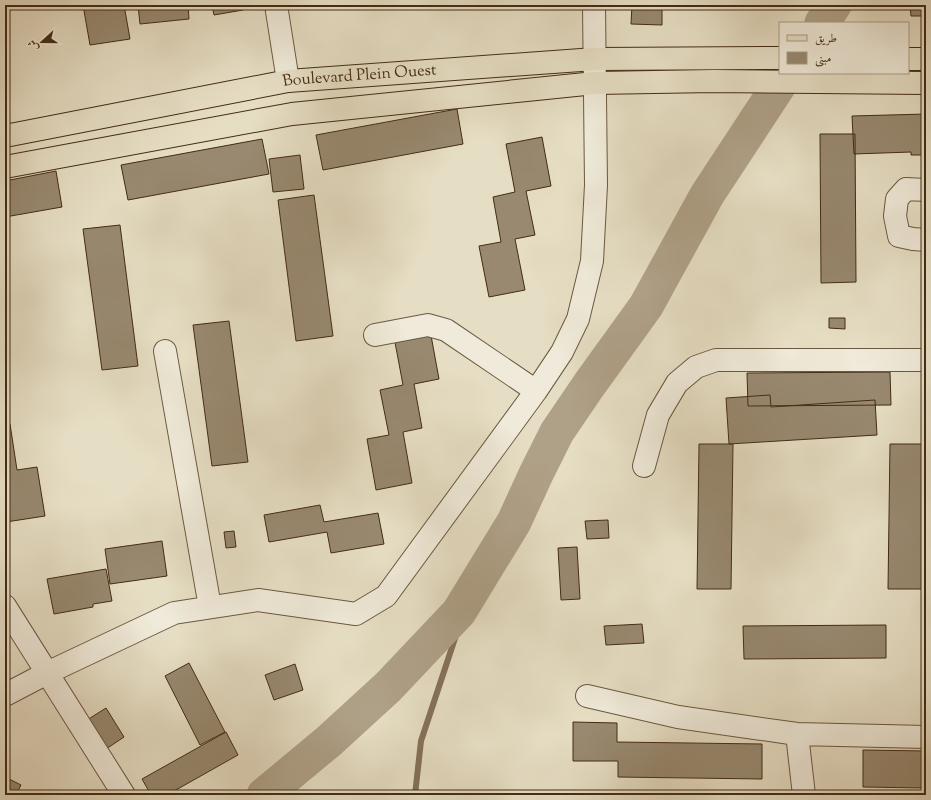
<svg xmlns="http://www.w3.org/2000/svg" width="931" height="800" font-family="'Sorts Mill Goudy',Amiri,serif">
  <rect width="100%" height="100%" fill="#e6dec4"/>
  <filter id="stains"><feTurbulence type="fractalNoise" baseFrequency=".005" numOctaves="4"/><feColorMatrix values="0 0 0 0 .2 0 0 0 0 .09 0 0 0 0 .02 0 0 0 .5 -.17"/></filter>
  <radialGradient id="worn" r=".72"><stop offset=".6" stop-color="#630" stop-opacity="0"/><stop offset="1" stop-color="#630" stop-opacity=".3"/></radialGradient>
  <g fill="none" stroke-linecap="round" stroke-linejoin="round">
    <path stroke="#84725a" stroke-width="6" d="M 415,795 L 421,741 L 470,593"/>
    <path stroke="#afa188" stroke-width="35" d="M 822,23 L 834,5
      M 264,795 L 329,741 L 388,687 L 459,612 L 514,522 L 536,474 L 557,432 L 589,385 L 646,306 L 707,195 L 787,73"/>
  </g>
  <path fill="#988970" stroke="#432c14" d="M 5,5 L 19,5 L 5,13 Z
    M 83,5 L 124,5 L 130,39 L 90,45 Z
    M 138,5 L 188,5 L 189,19 L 140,24 Z
    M 212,5 L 242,5 L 243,10 L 214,15 Z
    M 632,5 L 662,5 L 662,25 L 631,24 Z
    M 910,5 L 926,5 L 926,16 L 911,16 Z
    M 457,109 L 463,144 L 323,170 L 316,135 Z
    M 926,114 L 926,155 L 911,155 L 911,152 L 854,154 L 852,116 Z
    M 820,134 L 855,134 L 856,282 L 821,283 Z
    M 542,137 L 551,186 L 526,191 L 535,235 L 515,239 L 525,290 L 489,297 L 479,246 L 501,242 L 493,197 L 515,192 L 506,144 Z
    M 262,139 L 269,174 L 128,200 L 121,165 Z
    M 300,155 L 304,189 L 273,192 L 269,159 Z
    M 56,171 L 62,207 L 5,217 L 5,181 Z
    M 314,195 L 333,336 L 296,341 L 278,200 Z
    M 120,225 L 138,366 L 102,370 L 83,229 Z
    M 829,318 L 845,318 L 845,329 L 829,328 Z
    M 229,321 L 248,462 L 212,466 L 193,325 Z
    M 430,330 L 439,379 L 414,384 L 422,428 L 403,432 L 412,483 L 376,490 L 367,439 L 389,435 L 380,390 L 403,385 L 394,337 Z
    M 890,372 L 891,405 L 748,406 L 747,373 Z
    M 770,395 L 771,407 L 875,400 L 877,435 L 729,444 L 726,398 Z
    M 5,424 L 10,424 L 17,470 L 37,467 L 45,516 L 6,522 Z
    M 699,444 L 733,444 L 731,589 L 697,589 Z
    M 890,444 L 925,444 L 923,589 L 888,589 Z
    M 320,505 L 324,522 L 378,513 L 384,544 L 331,553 L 327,532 L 269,542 L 264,515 Z
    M 608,520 L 609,538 L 587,539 L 585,521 Z
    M 234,531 L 236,547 L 226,548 L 224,532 Z
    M 162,541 L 167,576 L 110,584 L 105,549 Z
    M 577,547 L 580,599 L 561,600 L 558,548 Z
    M 106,569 L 112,601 L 93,604 L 93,607 L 54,614 L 47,579 Z
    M 642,624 L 644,643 L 606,645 L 604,626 Z
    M 886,625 L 886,658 L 744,659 L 743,626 Z
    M 189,663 L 225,732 L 200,745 L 165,676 Z
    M 295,664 L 303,690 L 274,700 L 265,675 Z
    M 106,708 L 124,737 L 106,749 L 87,720 Z
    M 573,722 L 617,723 L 617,742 L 762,744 L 762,779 L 618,777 L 618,761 L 573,761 Z
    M 226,732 L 238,755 L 167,795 L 151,795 L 142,779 Z
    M 863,750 L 926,751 L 926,788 L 863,787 Z
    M 5,777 L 21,785 L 16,795 L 5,795 Z"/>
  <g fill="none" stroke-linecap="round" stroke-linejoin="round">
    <defs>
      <path id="minor" d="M 276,5 L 288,81
        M 926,190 L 906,189 L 897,199 L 895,216 L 899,236 L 913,239 L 926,240
        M 375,335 L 428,325 L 446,330 L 536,391
        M 165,351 L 210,607
        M 644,466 L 658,415 L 677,383 L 696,367 L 716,360 L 926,360
        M 5,606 L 124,795
        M 5,695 L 47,673 L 174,613 L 258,600 L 356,614 L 386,596 L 536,391 L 562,352 L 578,319 L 592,261 L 596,185 L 594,5
        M 587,696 L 678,717 L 797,734 L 926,737
        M 797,734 L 804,795"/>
      <g id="major">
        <path d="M 908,59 L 926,59"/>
        <path id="s1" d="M 5,136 L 288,81 L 595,59 L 780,58"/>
        <path d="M 5,167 L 292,114 L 595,83 L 714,81 L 926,83"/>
      </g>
    </defs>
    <use href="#minor" stroke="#6c5840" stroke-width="24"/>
    <use href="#major" stroke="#432c14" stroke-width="24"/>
    <use href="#minor" stroke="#efead9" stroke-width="22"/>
    <use href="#major" stroke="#e6dec4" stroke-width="22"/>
  </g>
  <g text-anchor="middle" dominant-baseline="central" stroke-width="3.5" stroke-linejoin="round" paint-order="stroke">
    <g font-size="16" fill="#432c14" stroke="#efead9">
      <text stroke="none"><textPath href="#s1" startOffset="360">Boulevard Plein Ouest</textPath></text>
    </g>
  </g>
  <rect width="931" height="800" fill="none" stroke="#e6dec4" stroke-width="20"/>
  <rect x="6" y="6" width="919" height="788" fill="none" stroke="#432c14" stroke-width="2"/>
  <rect x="10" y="10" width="911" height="780" fill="none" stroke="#432c14"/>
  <rect x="779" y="22" width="130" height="52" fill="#efead9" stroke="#aa9e8a"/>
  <rect x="787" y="35" width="20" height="6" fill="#e6dec4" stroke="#aa9e8a"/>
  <text x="815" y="42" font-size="12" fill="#432c14">طريق</text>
  <rect x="787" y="52" width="20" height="12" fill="#988970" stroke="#aa9e8a"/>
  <text x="815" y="62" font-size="12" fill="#432c14">مبنى</text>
  <g transform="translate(42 42) rotate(249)" stroke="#efead9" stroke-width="3" paint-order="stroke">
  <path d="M0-3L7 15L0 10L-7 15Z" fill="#432c14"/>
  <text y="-6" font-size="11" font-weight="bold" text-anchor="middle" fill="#432c14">ش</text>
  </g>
  <rect width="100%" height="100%" filter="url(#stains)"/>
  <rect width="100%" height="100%" fill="url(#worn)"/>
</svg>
